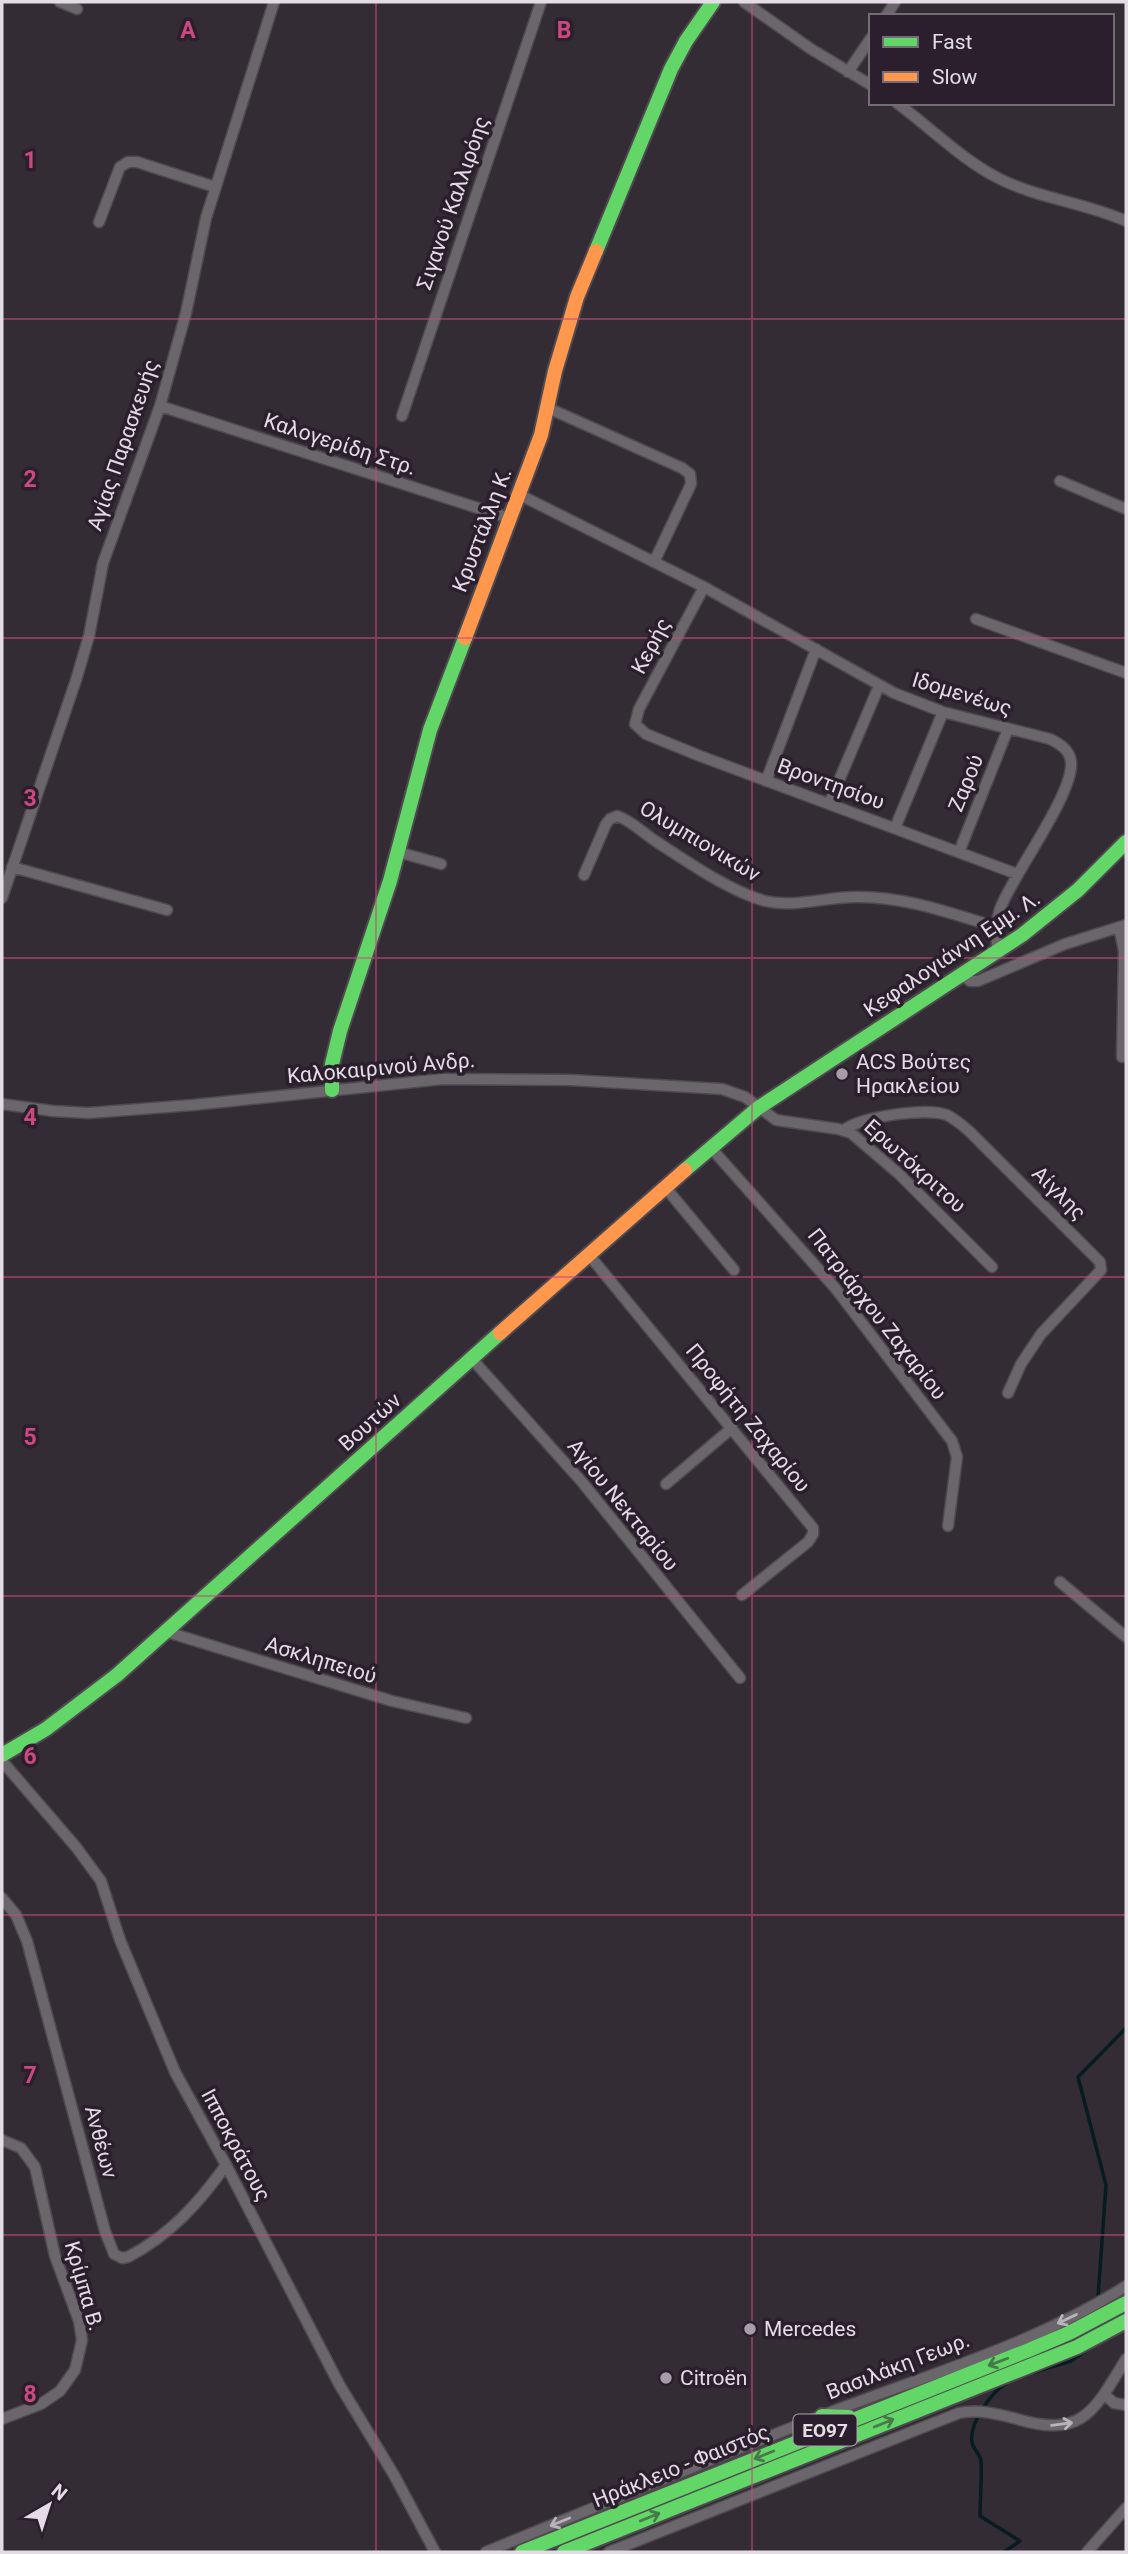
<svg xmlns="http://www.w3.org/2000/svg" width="1128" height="2554" font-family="Roboto,sans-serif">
  <rect width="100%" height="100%" fill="#332c34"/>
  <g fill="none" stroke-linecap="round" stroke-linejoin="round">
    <path stroke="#061c21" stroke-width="3.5" d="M 1098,2297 L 1106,2185 L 1078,2077 L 1126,2028
      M 1034,2372 L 1071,2361 L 1087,2350
      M 1004,2552 L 1020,2541 L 980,2516 C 980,2498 982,2480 981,2461 C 980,2454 973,2449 972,2442 C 969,2423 992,2391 1007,2383"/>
    <defs>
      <path id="street" d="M 60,2 L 77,9
        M 744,2 L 811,49 L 871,85
        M 886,16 L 895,2
        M 848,72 L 871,38
        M 897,103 C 931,128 964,162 1002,180 C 1041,199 1086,203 1126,221
        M 99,222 L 120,167 L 128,162 L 137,162 L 215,187
        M 160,406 L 509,518
        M 548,408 L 682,468 L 690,474 L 691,484 L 654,562
        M 402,416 L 541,2
        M 1060,481 L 1126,509
        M 518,494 L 704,587 L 894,693 L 943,712 L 1050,739 C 1060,744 1070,750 1071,762 C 1074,794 1013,874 1000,909 C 995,923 997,938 997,952
        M 704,587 L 639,709 L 635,724 L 646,734 L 700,756 L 1017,874
        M 976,619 L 1126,673
        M 766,781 L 816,649
        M 829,804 L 879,686
        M 895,828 L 943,712
        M 398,852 L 441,864
        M 959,852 L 1008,729
        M 12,867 L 167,910
        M 584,875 L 606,824 L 610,819 L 617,816 C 631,820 644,834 657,842 C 686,861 731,892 765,901 C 794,908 826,897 855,897 C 904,896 950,913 996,927
        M 2,898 L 76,680 L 89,636 L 103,563 L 160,406 L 186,313 L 206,218 L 274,2
        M 1119,927 L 1124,951 L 1122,1057
        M 963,975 L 970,981 L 978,981 L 1065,944 L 1126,925
        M 2,1104 L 53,1111 L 88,1113 L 193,1105 L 443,1079 L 571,1080 L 722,1089 L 745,1097 L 776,1120 L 838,1129 L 851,1133 L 899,1174 L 992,1267
        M 844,1130 C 860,1117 927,1107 947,1115 C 955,1119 962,1125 969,1131 L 1100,1262 L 1101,1270 L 1041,1334 L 1021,1364 L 1008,1393
        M 711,1148 L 836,1289 L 952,1441 L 957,1457 L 948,1526
        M 665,1187 L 734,1270
        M 589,1255 L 813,1528 L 813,1534 L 808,1542 L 742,1595
        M 472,1359 L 582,1482 L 740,1678
        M 666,1484 L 732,1428
        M 1060,1582 L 1126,1637
        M 167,1632 L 392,1701 L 466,1718
        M 2,1761 L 76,1847 L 101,1881 L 120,1940 L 175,2072 L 226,2165 L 339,2384 L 394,2475 L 435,2552
        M 2,1898 L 16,1915 L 27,1941 L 105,2231 L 114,2254 L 122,2258 L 128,2257 C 170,2235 199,2203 226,2165
        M 2,2140 L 21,2148 L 35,2167 L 55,2256 L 79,2321 L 82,2340 L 75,2370 L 60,2391 L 41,2404 L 2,2419
        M 1105,2395 L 1114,2403 L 1126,2405
        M 486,2552 C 603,2504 721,2455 839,2409 C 936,2372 1039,2342 1126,2286
        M 609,2552 L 959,2413 C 979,2409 998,2414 1017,2419 C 1084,2439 1095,2409 1126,2359
        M 1087,2552 L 1126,2508"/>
      <path id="fast" d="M 596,251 L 671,69 L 686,41 L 713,2
        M 332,1090 L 332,1064 L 340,1031 L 390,881 L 430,730 L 465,638
        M 685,1170 L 758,1108 L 1022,935 L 1078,890 L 1126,842
        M 2,1755 L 46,1729 L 117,1675 L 500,1333
        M 822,2416 L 849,2417
        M 522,2552 L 1029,2350 L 1069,2333 L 1126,2303
        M 564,2552 L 1077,2347 L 1126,2321"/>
      <path id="slow" d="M 465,638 L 541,435 L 555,371 L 577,297 L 596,251
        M 500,1333 L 685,1170"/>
    </defs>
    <use href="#street" stroke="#4f4950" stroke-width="13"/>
    <use href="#fast" stroke="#4f4950" stroke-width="18"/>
    <use href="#slow" stroke="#4f4950" stroke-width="18"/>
    <use href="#street" stroke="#6b666c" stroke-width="10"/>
    <use href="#fast" stroke="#63d668" stroke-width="14"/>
    <use href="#slow" stroke="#ff974d" stroke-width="14"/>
  </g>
  <defs><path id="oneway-shaft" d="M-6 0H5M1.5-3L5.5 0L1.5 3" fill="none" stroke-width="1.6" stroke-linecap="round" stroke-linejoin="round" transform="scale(1.75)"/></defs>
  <g stroke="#b9b3bb">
    <use href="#oneway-shaft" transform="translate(1067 2319) rotate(154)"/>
    <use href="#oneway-shaft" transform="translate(1062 2424) rotate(-8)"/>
    <use href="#oneway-shaft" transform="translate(560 2522) rotate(158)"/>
  </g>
  <g stroke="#477a4a">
    <use href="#oneway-shaft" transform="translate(998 2362) rotate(159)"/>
    <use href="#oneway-shaft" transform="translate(884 2423) rotate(-22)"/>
    <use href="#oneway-shaft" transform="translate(764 2455) rotate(158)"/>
    <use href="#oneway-shaft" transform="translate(650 2517) rotate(-22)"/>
  </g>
  <path fill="none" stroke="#ca497e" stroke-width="2" stroke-opacity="0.55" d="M 376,2 L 376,2552M 752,2 L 752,2552M 2,319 L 1126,319M 2,638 L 1126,638M 2,958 L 1126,958M 2,1277 L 1126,1277M 2,1596 L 1126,1596M 2,1915 L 1126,1915M 2,2235 L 1126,2235"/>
  <g fill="#a59ea7" stroke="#2b1f2d" stroke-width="2.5">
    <circle cx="842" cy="1074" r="7"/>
    <circle cx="750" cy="2329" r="7"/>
    <circle cx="666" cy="2378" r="7"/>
  </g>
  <g text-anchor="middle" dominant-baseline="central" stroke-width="7" stroke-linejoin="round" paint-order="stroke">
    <rect fill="#2b1f2d" stroke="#aca3ae" stroke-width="2" x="793.5" y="2414.5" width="63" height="31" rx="5"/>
    <g font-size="19" font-weight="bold" fill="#e3dce5">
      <text x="825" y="2430">ΕΟ97</text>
    </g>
    <g font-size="21" fill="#e3dce5" stroke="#2b1f2d">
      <text transform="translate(453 203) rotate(-71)">Σιγανού Καλλιρόης</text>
      <text transform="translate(340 444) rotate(18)">Καλογερίδη Στρ.</text>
      <text transform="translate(123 445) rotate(-71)">Αγίας Παρασκευής</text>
      <text transform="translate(482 530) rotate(-69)">Κρυστάλλη Κ.</text>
      <text transform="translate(651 646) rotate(-62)">Κερής</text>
      <text transform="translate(962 694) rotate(17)">Ιδομενέως</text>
      <text transform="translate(966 783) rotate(-68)">Ζαρού</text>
      <text transform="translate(831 784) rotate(20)">Βροντησίου</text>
      <text transform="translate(700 841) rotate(31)">Ολυμπιονικών</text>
      <text transform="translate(952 954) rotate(-34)">Κεφαλογιάννη Εμμ. Λ.</text>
      <text transform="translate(381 1068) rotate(-5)">Καλοκαιρινού Ανδρ.</text>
      <text transform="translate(915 1166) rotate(42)">Ερωτόκριτου</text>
      <text transform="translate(1059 1193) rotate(45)">Αίγλης</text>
      <text transform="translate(877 1314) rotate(52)">Πατριάρχου Ζαχαρίου</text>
      <text transform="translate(748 1418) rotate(51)">Προφήτη Ζαχαρίου</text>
      <text transform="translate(370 1422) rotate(-42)">Βουτών</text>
      <text transform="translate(623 1505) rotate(51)">Αγίου Νεκταρίου</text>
      <text transform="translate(321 1660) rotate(17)">Ασκληπειού</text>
      <text transform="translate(101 2142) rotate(75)">Ανθέων</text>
      <text transform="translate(236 2145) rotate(62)">Ιπποκράτους</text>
      <text transform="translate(84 2286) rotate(74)">Κρίμπα Β.</text>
      <text transform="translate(898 2366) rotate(-21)">Βασιλάκη Γεωρ.</text>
      <text transform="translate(681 2466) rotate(-22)">Ηράκλειο - Φαιστός</text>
    </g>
    <g font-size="21" fill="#e3dce5" stroke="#2b1f2d" text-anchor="start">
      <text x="856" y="1062">ACS Βούτες<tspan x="856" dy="24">Ηρακλείου</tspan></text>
      <text x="764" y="2329">Mercedes</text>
      <text x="680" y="2378">Citroën</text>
    </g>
  </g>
  <g font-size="23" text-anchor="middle" font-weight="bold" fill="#ca497e" stroke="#2b1f2d" stroke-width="7" stroke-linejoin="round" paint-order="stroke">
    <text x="188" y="38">A</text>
    <text x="564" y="38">B</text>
    <text x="30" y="168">1</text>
    <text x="30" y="487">2</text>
    <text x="30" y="806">3</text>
    <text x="30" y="1125">4</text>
    <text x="30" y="1445">5</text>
    <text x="30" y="1764">6</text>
    <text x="30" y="2083">7</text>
    <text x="30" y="2402">8</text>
  </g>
  <rect width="1128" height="2554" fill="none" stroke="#e3dce5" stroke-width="7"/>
  <rect x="869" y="14" width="245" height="91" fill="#2b1f2d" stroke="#756b77" stroke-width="2"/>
  <rect x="883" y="37" width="35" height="10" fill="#63d668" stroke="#756b77" stroke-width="2"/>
  <text x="932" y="49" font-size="21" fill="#e3dce5">Fast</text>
  <rect x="883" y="72" width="35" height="10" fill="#ff974d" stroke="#756b77" stroke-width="2"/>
  <text x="932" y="84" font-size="21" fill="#e3dce5">Slow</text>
  <g transform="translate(49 2505) rotate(39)" stroke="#2b1f2d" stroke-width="5" paint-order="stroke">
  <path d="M0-5L12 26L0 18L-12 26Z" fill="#e3dce5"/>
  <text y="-10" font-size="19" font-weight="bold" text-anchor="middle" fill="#e3dce5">N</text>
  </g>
</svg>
